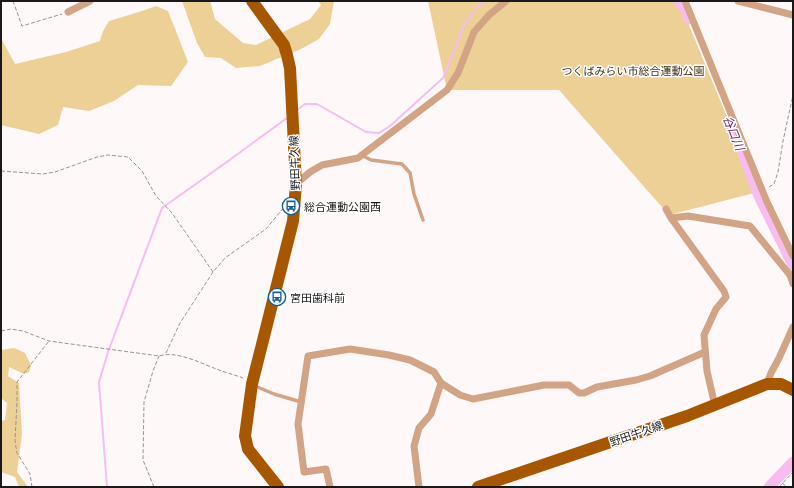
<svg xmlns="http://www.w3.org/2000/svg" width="794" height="488" font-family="'Golos Text','Noto Sans JP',sans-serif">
  <rect width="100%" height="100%" fill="#fef9f8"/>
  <path fill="#ecd096" d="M 182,1 L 210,1 L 215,19 L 243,43 L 256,45 L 310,19 L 321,5 L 318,1 L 334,1 L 330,24 L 319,39 L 301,49 L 260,66 L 236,68 L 221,58 L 205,57 L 197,43 Z
    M 428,1 L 679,1 L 758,192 L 669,215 L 559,90 L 447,90 Z
    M 156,6 L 168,11 L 188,62 L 171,86 L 138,85 L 114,101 L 89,111 L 63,107 L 58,125 L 39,134 L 1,125 L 1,38 L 15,64 L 66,52 L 100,41 L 103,31 L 109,21 L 142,11 Z
    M 14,348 L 25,353 L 31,365 L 29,372 L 24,374 L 9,367 L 8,376 L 19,383 L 22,434 L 17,472 L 28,487 L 19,487 L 15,477 L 1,472 L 1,421 L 5,420 L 7,403 L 1,398 L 1,350 Z"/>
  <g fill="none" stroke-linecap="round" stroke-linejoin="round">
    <path stroke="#f8bcf1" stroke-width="2" d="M 297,110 L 305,104 L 317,104 L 366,132 L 379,133 L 390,126 L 443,78 L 464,25 L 478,6 L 484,1
      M 107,487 L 99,382 L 108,352 L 162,208 L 224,164 L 287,118"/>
    <path stroke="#f8bcf1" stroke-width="11" d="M 679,1 L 684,7 L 689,19
      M 733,126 L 759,196 L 793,265
      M 769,487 L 793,462"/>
    <path stroke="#979493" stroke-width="1" stroke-dasharray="4 2" stroke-linecap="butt" d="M 13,1 L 22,26 L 62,14
      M 1,171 L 43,174 L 55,172 L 97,157 L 108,155 L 128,157 L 142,171 L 156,196 L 172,213 L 213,272
      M 769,187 L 774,184 L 778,172 L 783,141 L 793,95
      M 1,331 L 11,329 L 23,331 L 49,341 L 159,356 C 177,350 202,364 219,370 C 227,373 235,375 243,378
      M 166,353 L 180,323 L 213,272 L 225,258 L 266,229 L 285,206
      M 782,483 L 787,487
      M 32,487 L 30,474 L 17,453 L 15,441 L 17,402 L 17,382 L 49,341
      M 154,487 L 143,460 L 144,402 L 153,371 L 159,356
      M 779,487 L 793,472"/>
    <path stroke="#d2a384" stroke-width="3.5" d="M 361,155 L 371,160 L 402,164 L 410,173 L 414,194 L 423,220
      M 255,386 L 274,394 L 301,402"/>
    <path stroke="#d2a384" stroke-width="7" d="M 685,1 L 767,202 L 793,256
      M 738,1 L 793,15
      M 68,12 L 90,1
      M 296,184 L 310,172 L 322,165 L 358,158 L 447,90 L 458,73 L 474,32 L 489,15 L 506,1
      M 666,209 L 671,218 L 724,291 L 726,297 L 716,309 L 704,335 L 707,371 L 715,406
      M 671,218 L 688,216 L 750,226 L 790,275 L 793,274
      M 790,275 L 793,284
      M 767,384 L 771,373 L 779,358 L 793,327
      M 330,487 L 326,469 L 304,472 L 298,424 L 308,356 L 350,349 L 389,355 L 410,360 L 434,372 L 441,383 L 460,395 L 473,399 L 544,385 L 569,385 L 579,393 L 584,393 L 597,387 L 636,380 L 650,376 L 705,352
      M 419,487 L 414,446 L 419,428 L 431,414 L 441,383"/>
    <path stroke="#a85701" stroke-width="12" d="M 252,1 L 284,45 L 287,55 L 290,68 L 296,184 L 293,221 L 252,384 L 245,436 L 248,449 L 278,487
      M 478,487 L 687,416 L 767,384 L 781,384 L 793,390"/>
  </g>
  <defs>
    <symbol id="bus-ring" viewBox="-11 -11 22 22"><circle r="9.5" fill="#fff" stroke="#146093" stroke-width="1.5"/><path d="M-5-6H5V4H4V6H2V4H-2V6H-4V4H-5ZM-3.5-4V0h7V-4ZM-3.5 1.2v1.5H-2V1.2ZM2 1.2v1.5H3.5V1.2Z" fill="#146093"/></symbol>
  </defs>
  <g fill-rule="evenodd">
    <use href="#bus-ring" x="281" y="196" width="20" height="20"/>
    <use href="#bus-ring" x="267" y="287" width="20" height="20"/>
  </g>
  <g text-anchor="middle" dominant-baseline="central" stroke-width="3" stroke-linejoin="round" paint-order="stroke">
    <g font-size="11" fill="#403213" stroke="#fff">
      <text x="633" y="70">つくばみらい市総合運動公園</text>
    </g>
    <g font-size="11" fill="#1a1818" stroke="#fff">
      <text transform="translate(294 163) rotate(-92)">野田牛久線</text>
      <text transform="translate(636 433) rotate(-19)">野田牛久線</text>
    </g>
    <g font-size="11" fill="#1a1818" stroke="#fff" text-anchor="start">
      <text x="304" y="206">総合運動公園西</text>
      <text x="290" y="297">宮田歯科前</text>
    </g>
    <g font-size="12" font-style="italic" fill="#5f1b5b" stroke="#fff">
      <text transform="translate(734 133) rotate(68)">谷口川</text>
    </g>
  </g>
  <rect width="794" height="488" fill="none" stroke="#1a1818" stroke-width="4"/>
</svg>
